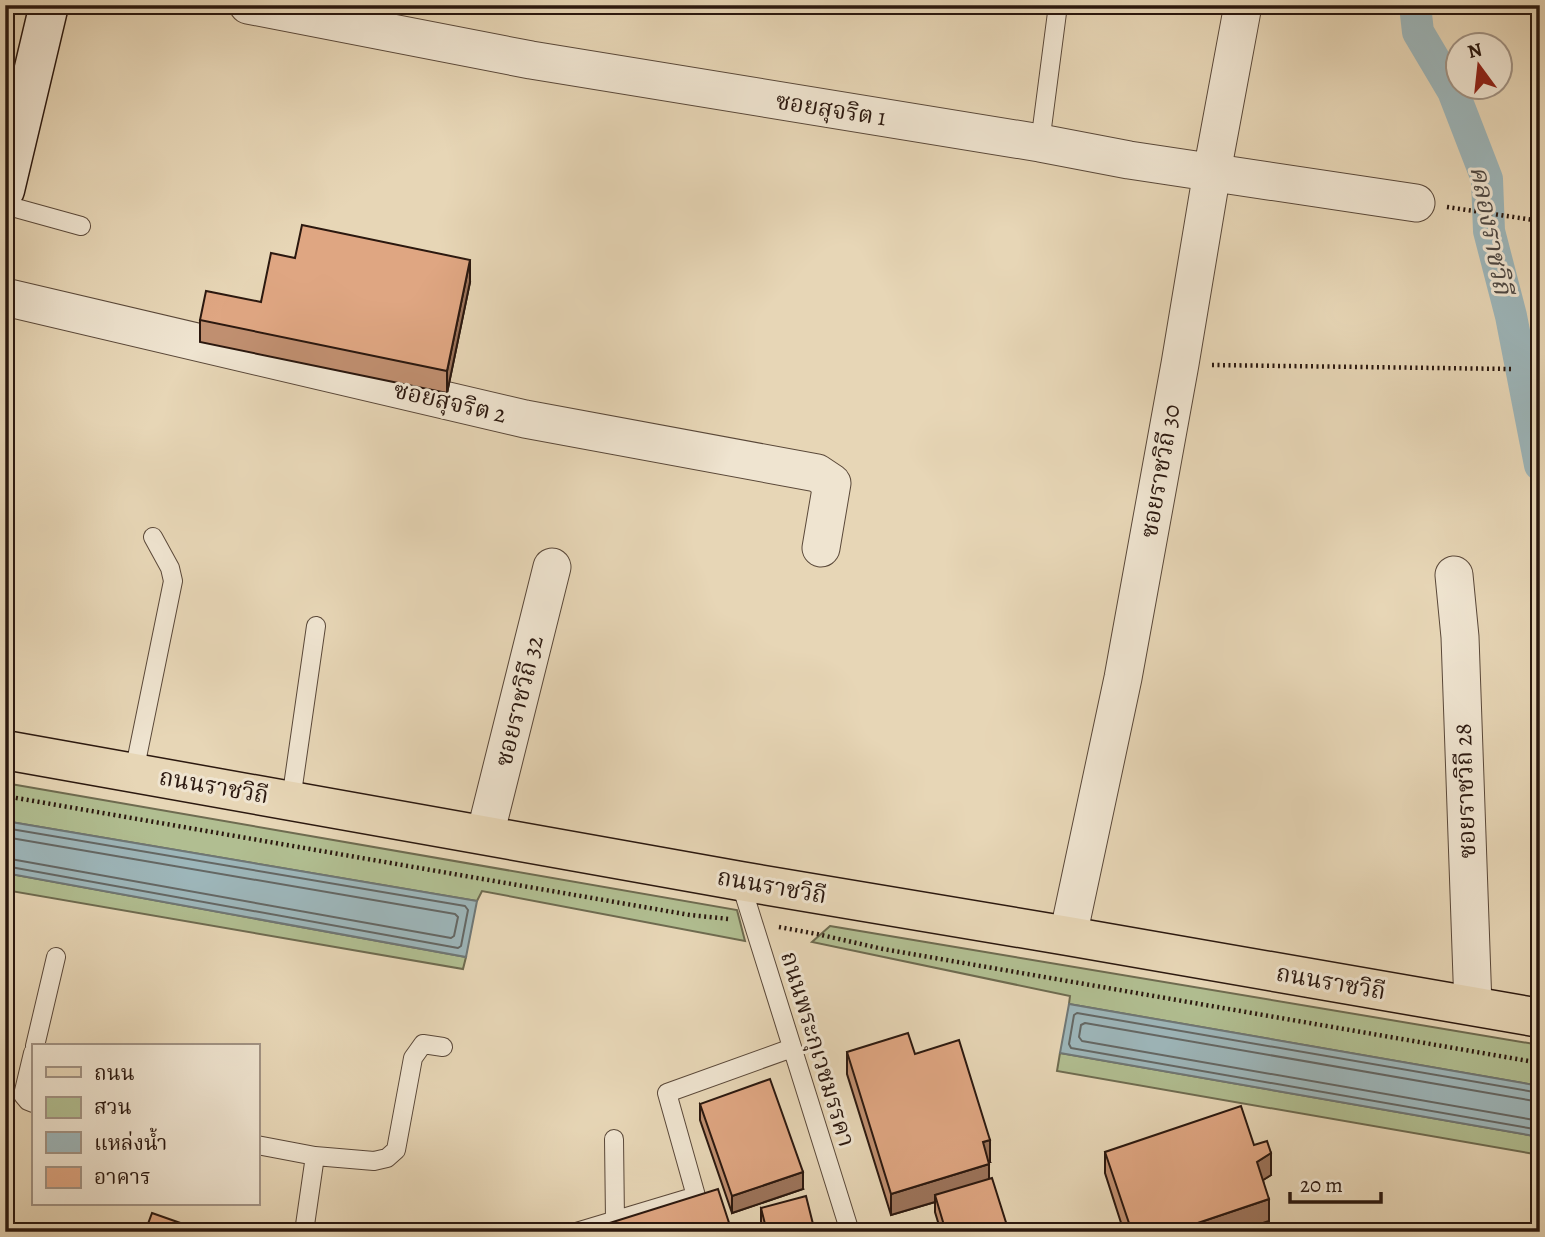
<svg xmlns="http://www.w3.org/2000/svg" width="1545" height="1237" font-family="Alegreya,'Noto Serif Thai',serif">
  <rect width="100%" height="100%" fill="#e7d6b6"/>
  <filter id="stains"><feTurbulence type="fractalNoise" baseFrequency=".00286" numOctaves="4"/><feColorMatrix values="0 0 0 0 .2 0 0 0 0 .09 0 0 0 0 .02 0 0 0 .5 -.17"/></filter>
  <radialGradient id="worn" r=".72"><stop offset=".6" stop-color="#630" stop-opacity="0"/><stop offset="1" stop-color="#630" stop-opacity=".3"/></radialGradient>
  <path fill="#b1be91" stroke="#6e6b50" stroke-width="2" d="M 5,783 L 737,910 L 745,941 L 482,891 L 477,901 L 5,821 Z
    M 5,873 L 466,957 L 463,969 L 5,890 Z
    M 830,926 L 1540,1045 L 1540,1086 L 1069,1004 L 1070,996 L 812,942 Z
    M 1060,1053 L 1540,1137 L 1540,1155 L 1057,1071 Z"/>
  <path fill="#9db6ba" stroke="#6f7776" stroke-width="2" d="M 5,821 L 477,901 L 466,957 L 5,873 Z
    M 1069,1004 L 1540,1086 L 1540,1137 L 1060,1053 Z"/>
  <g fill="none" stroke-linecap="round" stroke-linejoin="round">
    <path stroke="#646764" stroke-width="2" d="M 5,828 L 465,906 L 468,910 L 461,946 L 458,948 L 5,866
      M 5,837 L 455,914 L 458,917 L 454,936 L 451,938 L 5,858
      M 1540,1093 L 1077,1013 L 1074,1015 L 1069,1044 L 1071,1048 L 1540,1130
      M 1540,1102 L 1085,1023 L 1081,1025 L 1079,1037 L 1082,1041 L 1540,1121"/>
    <path stroke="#9db6ba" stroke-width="32" d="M 1415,5 L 1418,32 L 1453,91 L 1487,179 L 1489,231 L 1511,316 L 1540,465"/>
    <defs>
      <path id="lane" d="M 1040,143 L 1058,5
        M 5,205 L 81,226
        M 134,772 L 173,581 L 170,568 L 153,537
        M 291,800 L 316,626
        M 740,881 L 850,1232
        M 35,1046 L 56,957
        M 33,1053 L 23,1095 L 28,1101 L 33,1103
        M 614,1139 L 615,1220
        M 257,1145 L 315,1156 L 304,1232
        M 315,1156 L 374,1161 L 387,1158 L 396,1150 L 413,1058 L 423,1044 L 443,1047
        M 576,1232 L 696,1196 L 667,1093 L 792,1048"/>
      <path id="street" d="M 248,5 L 531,60 L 1040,143 L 1129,160 L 1416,203
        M 5,297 L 525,419 L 817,473 L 832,483 L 821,548
        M 1454,575 L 1460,637 L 1473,1006
        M 485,835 L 552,567
        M 1068,936 L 1123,678 L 1180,364 L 1212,172 L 1243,5"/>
      <path id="secondary" d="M 5,190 L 49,5"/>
      <path id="primary" d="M 5,750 L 740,881 L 1068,936 L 1540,1018"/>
    </defs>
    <use href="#lane" stroke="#5a4839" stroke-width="20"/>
    <use href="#street" stroke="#5a4839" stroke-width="39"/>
    <use href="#secondary" stroke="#2b180f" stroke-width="41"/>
    <use href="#primary" stroke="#2b180f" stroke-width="41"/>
    <path stroke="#2b180f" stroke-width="4.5" stroke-dasharray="2 3.5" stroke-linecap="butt" d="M 1447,207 L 1540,221
      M 1212,365 L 1511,369
      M 5,796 L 690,915 L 729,919
      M 779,927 L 817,934 L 883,949 L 1540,1063"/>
    <use href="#lane" stroke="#efe4d0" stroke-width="18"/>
    <use href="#street" stroke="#efe4d0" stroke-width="37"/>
    <use href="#secondary" stroke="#efe4d0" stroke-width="38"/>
    <use href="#primary" stroke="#e7d6b6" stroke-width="38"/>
  </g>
  <path fill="#c08f70" stroke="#2b180f" stroke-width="2" d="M 968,5 L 990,5 L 989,11 Z
    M 295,258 L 470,282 L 447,393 L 200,342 L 200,320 L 261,302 Z
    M 847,1052 L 915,1054 L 990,1162 L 989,1162 L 989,1179 L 1009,1232 L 941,1232 L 935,1212 L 935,1202 L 891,1215 L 847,1074 Z
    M 700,1104 L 803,1189 L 732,1213 L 700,1120 Z
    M 1254,1145 L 1271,1175 L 1263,1180 L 1269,1221 L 1236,1232 L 1124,1232 L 1105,1173 L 1105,1152 Z
    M 761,1208 L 815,1232 L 763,1232 L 761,1224 Z"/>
  <path fill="#9c745b" stroke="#2b180f" stroke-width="2" d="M 470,260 L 470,282 L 447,393 L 447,371 Z
    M 990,1140 L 990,1162 L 983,1164 L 983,1142 Z
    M 1271,1153 L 1271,1175 L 1257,1184 L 1257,1162 Z
    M 989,1164 L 989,1185 L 935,1195 L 935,1202 L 891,1215 L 891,1194 Z
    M 803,1172 L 803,1189 L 732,1213 L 732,1196 Z
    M 1269,1199 L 1269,1221 L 1236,1232 L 1171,1232 Z"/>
  <path fill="#dfa682" stroke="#2b180f" stroke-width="2" d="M 302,225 L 470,260 L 447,371 L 200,320 L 206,291 L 261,302 L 271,253 L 295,258 Z
    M 908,1033 L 915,1054 L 959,1040 L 990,1140 L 983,1142 L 989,1164 L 891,1194 L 847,1052 Z
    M 770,1079 L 803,1172 L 732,1196 L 700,1104 Z
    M 1241,1106 L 1254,1145 L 1267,1141 L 1271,1153 L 1257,1162 L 1269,1199 L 1171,1232 L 1132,1232 L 1105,1152 Z
    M 992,1178 L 1009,1232 L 946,1232 L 935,1195 Z
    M 718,1189 L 732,1232 L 581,1232 Z
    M 806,1196 L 815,1232 L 767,1232 L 761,1208 Z
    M 152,1213 L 206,1232 L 145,1232 Z"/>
  <g text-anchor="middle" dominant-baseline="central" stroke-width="6" stroke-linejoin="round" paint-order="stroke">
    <g font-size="24" fill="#2b180f" stroke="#efe4d0">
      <text transform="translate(831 109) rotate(9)">ซอยสุจริต 1</text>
      <text transform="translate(450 402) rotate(13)">ซอยสุจริต 2</text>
      <text transform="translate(1160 471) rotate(-80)">ซอยราชวิถี 30</text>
      <text transform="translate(519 701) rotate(-76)">ซอยราชวิถี 32</text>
      <text transform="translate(214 786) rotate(10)">ถนนราชวิถี</text>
      <text transform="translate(1465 791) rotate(-92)">ซอยราชวิถี 28</text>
      <text transform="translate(772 886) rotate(10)">ถนนราชวิถี</text>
      <text transform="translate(1331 982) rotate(10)">ถนนราชวิถี</text>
      <text transform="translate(818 1049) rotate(73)">ถนนพระกุเวชมรรคา</text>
    </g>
    <g font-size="26" font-style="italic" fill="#4d4742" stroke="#efe4d0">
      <text transform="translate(1491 230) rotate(79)">คลองราชวิถี</text>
    </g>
  </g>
  <rect width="1545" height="1237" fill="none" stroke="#e7d6b6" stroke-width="28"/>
  <rect x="7" y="7" width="1531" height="1223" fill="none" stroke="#2b180f" stroke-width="3.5"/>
  <rect x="14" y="14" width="1517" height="1209" fill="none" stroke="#2b180f" stroke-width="2"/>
  <rect x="32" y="1044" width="228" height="161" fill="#efe4d0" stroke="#a19283" stroke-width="2"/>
  <rect x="46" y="1067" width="35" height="10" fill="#e7d6b6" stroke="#a19283" stroke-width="2"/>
  <text x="94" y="1080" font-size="21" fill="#2b180f">ถนน</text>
  <rect x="46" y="1097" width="35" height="21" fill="#b1be91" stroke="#a19283" stroke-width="2"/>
  <text x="94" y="1114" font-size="21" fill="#2b180f">สวน</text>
  <rect x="46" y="1132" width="35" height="21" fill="#9db6ba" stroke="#a19283" stroke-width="2"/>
  <text x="94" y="1150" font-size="21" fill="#2b180f">แหล่งน้ำ</text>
  <rect x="46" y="1167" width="35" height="21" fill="#dfa682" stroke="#a19283" stroke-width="2"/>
  <text x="94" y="1184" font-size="21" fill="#2b180f">อาคาร</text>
  <g transform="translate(1479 66) rotate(345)"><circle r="33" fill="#efe4d0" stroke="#a19283" stroke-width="2"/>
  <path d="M0-5L12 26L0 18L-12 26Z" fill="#8f2418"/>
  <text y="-10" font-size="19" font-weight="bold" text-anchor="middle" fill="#2b180f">N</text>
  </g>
  <path d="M1290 1192v10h91v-10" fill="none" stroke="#2b180f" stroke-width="3.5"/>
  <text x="1300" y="1192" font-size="21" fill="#2b180f" stroke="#efe4d0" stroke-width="5" paint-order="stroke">20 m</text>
  <rect width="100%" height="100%" filter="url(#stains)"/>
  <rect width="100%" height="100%" fill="url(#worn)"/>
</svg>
